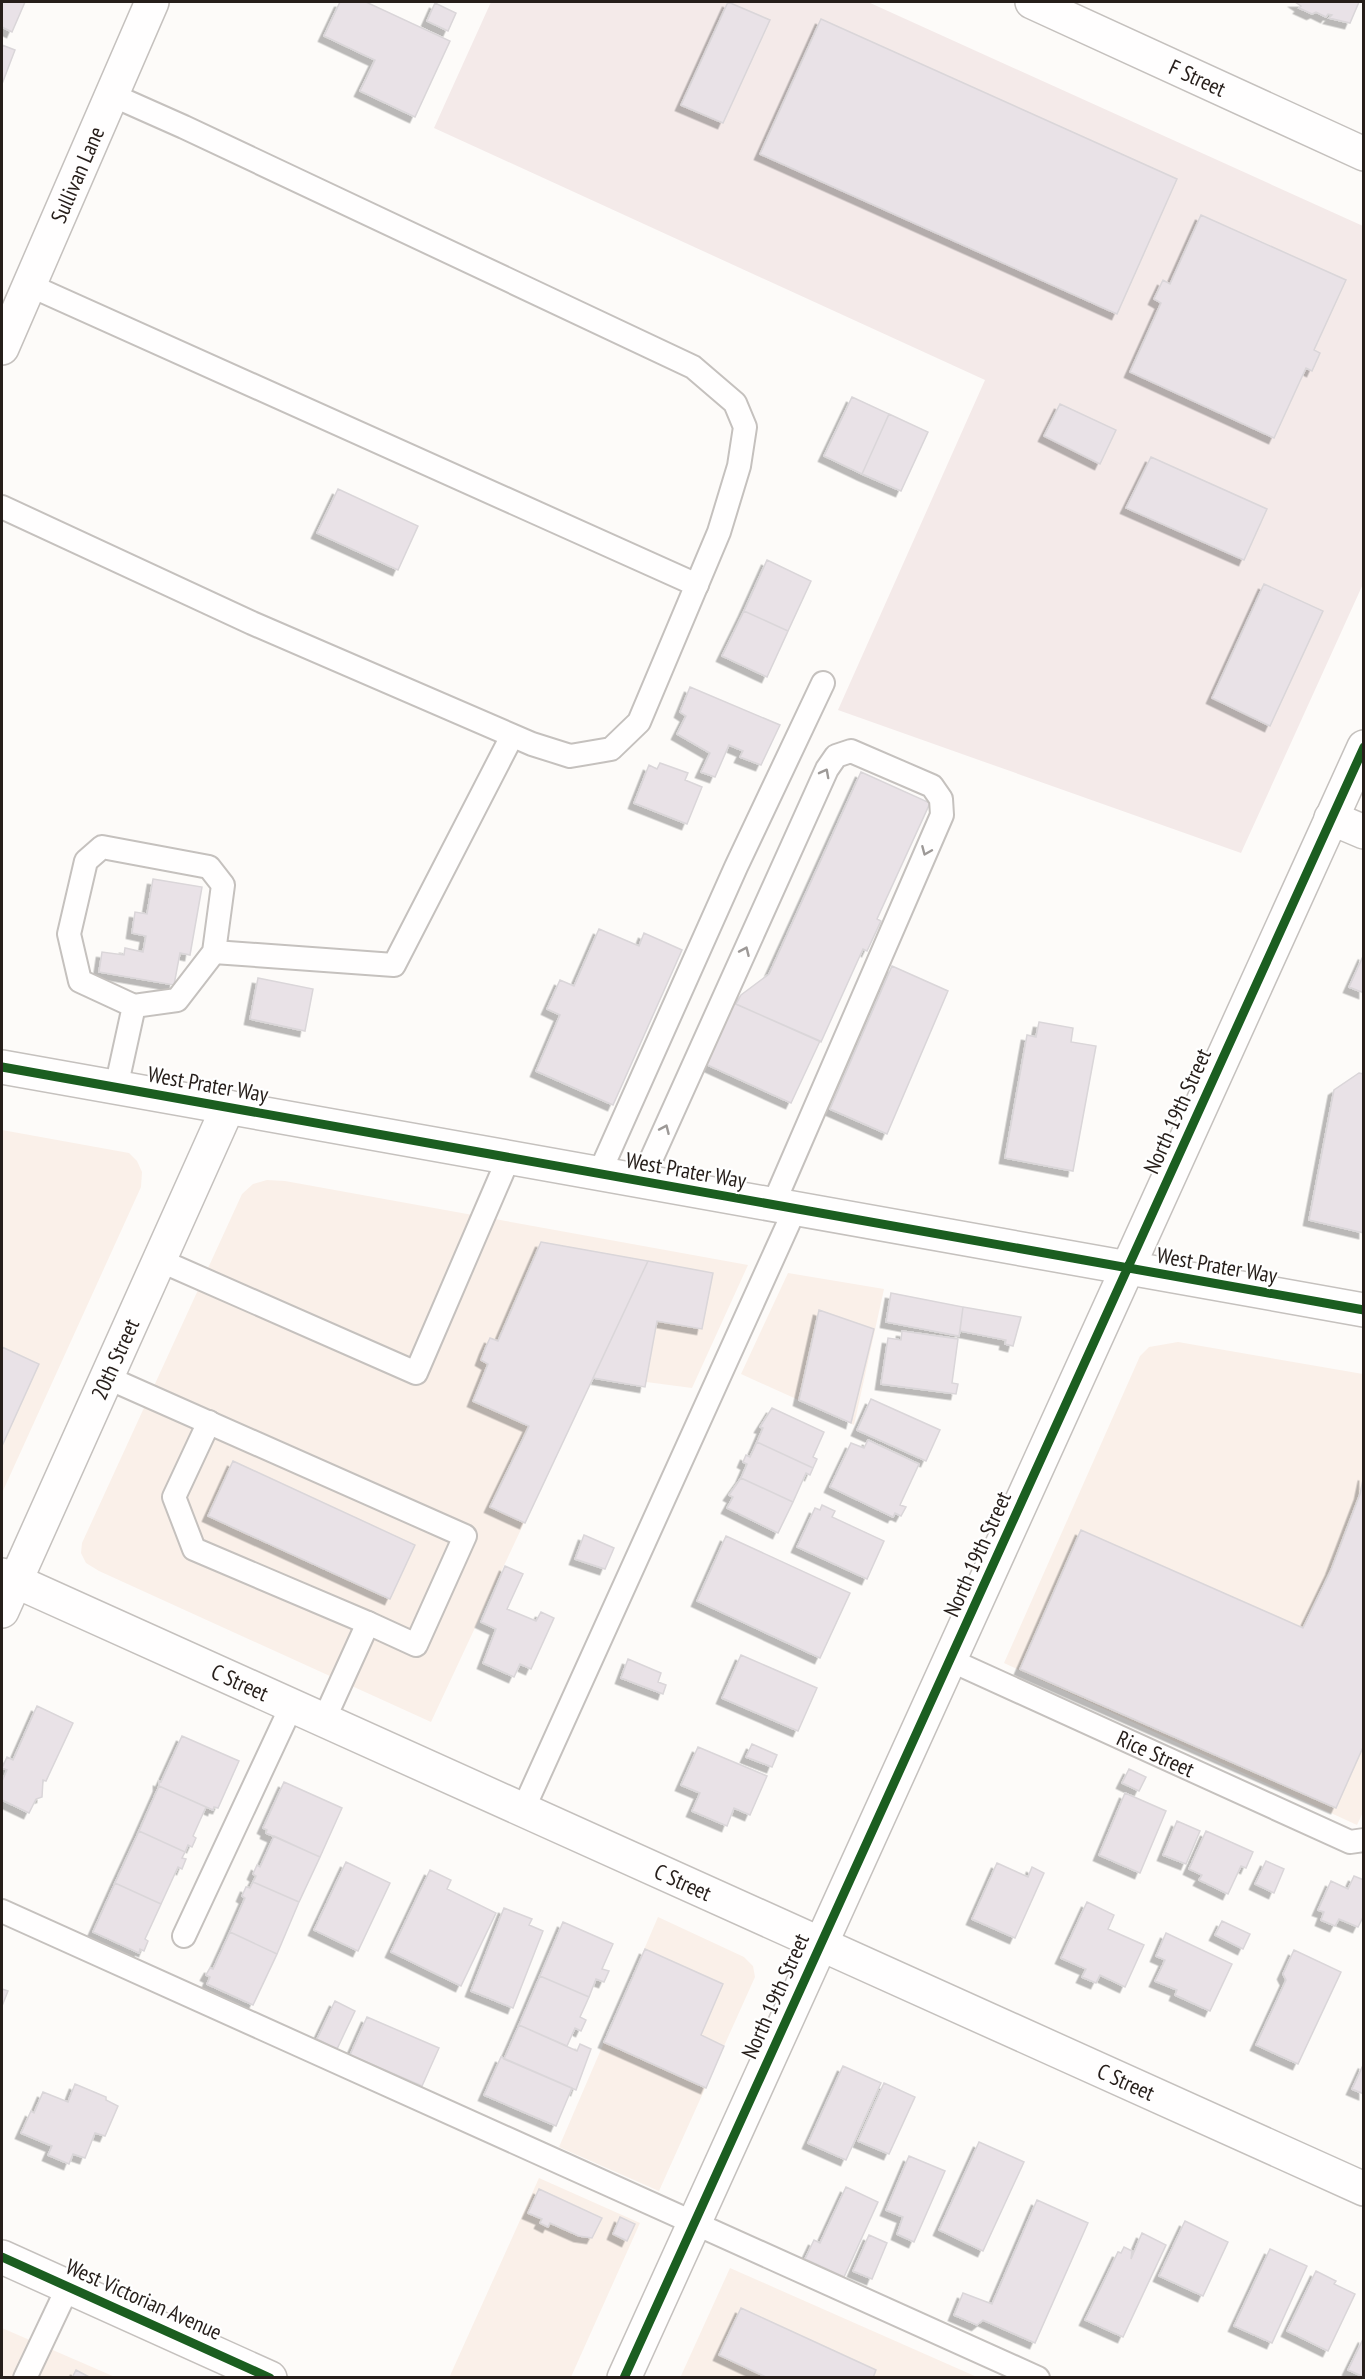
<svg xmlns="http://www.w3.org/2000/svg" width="1365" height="2379" font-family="'PT Sans Narrow',sans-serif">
  <defs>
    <filter id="shadow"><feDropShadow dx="-5.5" dy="5.5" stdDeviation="0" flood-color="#0004"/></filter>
  </defs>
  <rect width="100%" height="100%" fill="#fdfbf9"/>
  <path fill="#faf0e9" d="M 2,1130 L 129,1153 L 137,1161 L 142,1172 L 141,1187 L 2,1493 Z
    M 267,1180 L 285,1181 L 748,1265 L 692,1388 L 593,1375 L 431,1722 L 99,1571 L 86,1563 L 81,1553 L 82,1543 L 242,1194 L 253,1184 Z
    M 788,1273 L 884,1289 L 854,1425 L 741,1374 Z
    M 1178,1342 L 1363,1374 L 1364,1810 L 1357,1825 L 1004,1663 L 1140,1356 L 1149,1347 Z
    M 658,1917 L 744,1957 L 753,1966 L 755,1977 L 659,2191 L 559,2147 Z
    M 539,2178 L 640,2223 L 571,2377 L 449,2378 Z
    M 730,2268 L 977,2377 L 680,2378 Z
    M 2,2328 L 115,2377 L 2,2377 Z"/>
  <path fill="#f4eae9" d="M 491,2 L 868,2 L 1363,226 L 1363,584 L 1241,853 L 838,710 L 985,380 L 434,128 Z"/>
  <path fill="#e9e2e7" stroke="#dad6d9" stroke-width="1.5" filter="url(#shadow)" d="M 2,2 L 25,2 L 12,32 L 2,27 Z
    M 340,2 L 366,2 L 450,41 L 415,117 L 360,91 L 375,60 L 324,36 Z
    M 728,2 L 770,20 L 723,123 L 681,105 Z
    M 1295,2 L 1359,2 L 1350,23 L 1329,18 L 1332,15 L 1328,14 L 1326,17 L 1316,12 L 1312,14 L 1299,8 L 1301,6 Z
    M 435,3 L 456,13 L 448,31 L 427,21 Z
    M 821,19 L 1177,179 L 1117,314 L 760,154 Z
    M 2,45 L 15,50 L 2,84 Z
    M 1201,215 L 1346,280 L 1314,350 L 1320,353 L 1312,371 L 1306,368 L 1274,438 L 1130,372 L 1161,303 L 1154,299 L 1163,280 L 1170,284 Z
    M 852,397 L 889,414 L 862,474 L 824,456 Z
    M 1060,404 L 1116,430 L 1100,464 L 1044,436 Z
    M 889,414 L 928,432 L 901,491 L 862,474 Z
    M 1151,457 L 1267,509 L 1244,560 L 1126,508 Z
    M 338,489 L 418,526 L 398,570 L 317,533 Z
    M 767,560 L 811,581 L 788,631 L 744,611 Z
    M 1264,584 L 1323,611 L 1270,726 L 1212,698 Z
    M 744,611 L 788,631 L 767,677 L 722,656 Z
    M 690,687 L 780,725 L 761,765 L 740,757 L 743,751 L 729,745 L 715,777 L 701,772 L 710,753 L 677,734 L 686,716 L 680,712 Z
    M 660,763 L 688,773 L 685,780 L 702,787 L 687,824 L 634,803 L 649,765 L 657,769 Z
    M 861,772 L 930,803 L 877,919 L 881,921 L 867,951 L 863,949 L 821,1042 L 736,1004 L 741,995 L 769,974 Z
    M 153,879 L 202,887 L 190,955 L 180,953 L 174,985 L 99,972 L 102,952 L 124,955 L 125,948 L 143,952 L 146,936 L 132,933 L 135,912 L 147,914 Z
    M 599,929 L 639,946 L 644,933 L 682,950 L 613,1105 L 536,1071 L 560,1015 L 547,1009 L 560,980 L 574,986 Z
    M 1364,954 L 1364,993 L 1349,987 Z
    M 892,966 L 948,991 L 887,1134 L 830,1109 Z
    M 258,978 L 313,989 L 305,1031 L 250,1019 Z
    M 731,1002 L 820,1041 L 791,1103 L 703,1063 Z
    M 1039,1022 L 1073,1028 L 1071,1042 L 1096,1046 L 1073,1171 L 1005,1158 L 1027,1035 L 1036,1037 Z
    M 1359,1073 L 1364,1074 L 1364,1233 L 1309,1220 L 1334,1090 Z
    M 541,1242 L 648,1261 L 525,1523 L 490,1507 L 529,1426 L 473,1401 L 488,1364 L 481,1360 L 485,1349 L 490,1338 L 498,1341 Z
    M 648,1261 L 713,1273 L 702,1329 L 657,1321 L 645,1387 L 593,1378 Z
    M 891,1293 L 963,1307 L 959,1336 L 886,1322 Z
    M 963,1307 L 1021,1317 L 1013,1346 L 1005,1344 L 1006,1340 L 960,1331 Z
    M 819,1310 L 874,1329 L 851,1423 L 799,1400 Z
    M 902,1331 L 958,1339 L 952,1383 L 958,1384 L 956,1394 L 881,1384 L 888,1338 L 901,1340 Z
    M 2,1347 L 39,1364 L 2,1446 Z
    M 871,1399 L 940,1430 L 926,1461 L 857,1430 Z
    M 772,1408 L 824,1432 L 813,1457 L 817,1459 L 813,1468 L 757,1442 L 763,1428 L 760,1427 Z
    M 868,1440 L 919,1464 L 900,1505 L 906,1507 L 901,1516 L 895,1513 L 893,1517 L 830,1487 L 851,1443 L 864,1448 Z
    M 757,1442 L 813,1468 L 810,1475 L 806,1473 L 793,1502 L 741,1478 L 747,1464 L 743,1462 L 746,1455 L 750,1457 Z
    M 233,1461 L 415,1545 L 390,1599 L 208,1516 Z
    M 1364,1475 L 1364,1745 L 1336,1808 L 1020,1669 L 1081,1530 L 1303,1628 L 1331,1570 L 1360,1494 Z
    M 741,1478 L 793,1502 L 778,1533 L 727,1508 L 733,1497 L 729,1495 Z
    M 822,1505 L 835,1511 L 832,1517 L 884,1541 L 867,1579 L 797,1547 L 815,1508 L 820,1510 Z
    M 584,1535 L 614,1548 L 605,1569 L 575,1559 Z
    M 726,1536 L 850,1593 L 820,1658 L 697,1601 Z
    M 505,1566 L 523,1574 L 507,1609 L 536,1621 L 541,1612 L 554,1618 L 531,1669 L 520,1664 L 514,1677 L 483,1663 L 496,1629 L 481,1622 Z
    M 741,1655 L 817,1688 L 798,1731 L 722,1698 Z
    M 628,1659 L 661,1673 L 658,1682 L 666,1685 L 663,1694 L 621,1678 Z
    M 37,1706 L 73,1723 L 46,1781 L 43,1780 L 42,1797 L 36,1799 L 29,1813 L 2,1800 L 2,1781 L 7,1770 L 2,1768 L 7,1757 L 13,1760 Z
    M 182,1736 L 239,1761 L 218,1808 L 214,1807 L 213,1810 L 159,1786 L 159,1781 L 161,1782 Z
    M 752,1744 L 777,1755 L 772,1767 L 746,1757 Z
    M 698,1747 L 767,1776 L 750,1815 L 734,1808 L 727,1826 L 692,1811 L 700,1793 L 681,1785 Z
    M 1129,1769 L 1146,1777 L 1139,1791 L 1122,1783 Z
    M 284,1782 L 342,1808 L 320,1857 L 266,1833 L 267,1830 L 263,1828 Z
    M 159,1786 L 206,1807 L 193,1836 L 196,1838 L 192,1847 L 188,1845 L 185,1852 L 139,1831 Z
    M 1125,1793 L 1166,1811 L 1140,1873 L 1099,1855 Z
    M 1177,1821 L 1200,1831 L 1186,1864 L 1163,1855 Z
    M 139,1831 L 185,1852 L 182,1858 L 186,1859 L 182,1869 L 178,1867 L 161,1904 L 115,1883 Z
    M 1206,1831 L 1253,1852 L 1246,1868 L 1241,1866 L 1228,1894 L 1199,1880 L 1202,1875 L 1189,1869 Z
    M 274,1836 L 320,1857 L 299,1902 L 253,1882 L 256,1876 L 253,1874 L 257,1865 L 260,1867 Z
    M 1266,1861 L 1284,1869 L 1274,1893 L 1255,1884 Z
    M 346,1862 L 390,1883 L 358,1951 L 314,1930 Z
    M 997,1863 L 1028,1877 L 1032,1867 L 1044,1873 L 1015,1938 L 972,1919 Z
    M 430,1870 L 451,1880 L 447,1889 L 496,1913 L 461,1986 L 391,1952 Z
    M 1354,1876 L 1364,1880 L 1364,1915 L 1358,1927 L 1339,1919 L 1335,1926 L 1321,1920 L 1324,1912 L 1318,1910 L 1331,1881 L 1348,1889 Z
    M 253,1882 L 299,1902 L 277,1954 L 230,1932 L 245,1898 L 242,1896 L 246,1887 L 250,1888 Z
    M 115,1883 L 161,1904 L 145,1939 L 148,1941 L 144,1951 L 140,1949 L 139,1953 L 93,1932 Z
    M 1087,1902 L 1114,1915 L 1108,1929 L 1144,1945 L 1125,1987 L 1100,1975 L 1096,1983 L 1082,1977 L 1086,1969 L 1061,1958 Z
    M 504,1908 L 532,1919 L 529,1925 L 543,1931 L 513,2008 L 471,1991 Z
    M 1222,1921 L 1250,1934 L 1243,1949 L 1215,1935 Z
    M 563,1922 L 613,1944 L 602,1969 L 609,1971 L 604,1982 L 596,1979 L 589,1997 L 540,1976 Z
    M 230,1932 L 277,1954 L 253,2005 L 207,1984 L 210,1977 L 206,1975 L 210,1968 L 213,1969 Z
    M 1166,1933 L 1232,1964 L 1210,2011 L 1175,1995 L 1177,1990 L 1155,1981 L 1165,1960 L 1156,1956 Z
    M 645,1949 L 723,1984 L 701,2035 L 724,2046 L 706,2088 L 604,2042 Z
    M 1294,1950 L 1341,1972 L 1298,2064 L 1256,2045 L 1286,1980 L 1283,1974 Z
    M 540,1976 L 589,1997 L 580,2017 L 586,2020 L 581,2031 L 575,2028 L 567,2046 L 519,2025 Z
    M 2,1989 L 8,1991 L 2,2006 Z
    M 335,2001 L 355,2011 L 337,2049 L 317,2039 Z
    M 367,2017 L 439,2048 L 422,2086 L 350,2055 Z
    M 519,2025 L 577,2051 L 580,2044 L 591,2049 L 576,2090 L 504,2059 Z
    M 501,2057 L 572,2088 L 556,2126 L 484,2095 Z
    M 1364,2063 L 1364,2094 L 1352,2089 Z
    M 843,2066 L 881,2083 L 846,2160 L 808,2143 Z
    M 884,2083 L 915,2097 L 889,2154 L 858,2141 Z
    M 75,2084 L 106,2097 L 106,2100 L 118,2106 L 105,2136 L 95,2133 L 85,2158 L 73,2154 L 69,2164 L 48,2155 L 52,2146 L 21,2133 L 31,2111 L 34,2113 L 43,2092 L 68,2102 Z
    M 979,2142 L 1024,2162 L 983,2251 L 939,2230 Z
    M 909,2156 L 945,2171 L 914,2242 L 897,2234 L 903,2217 L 886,2210 Z
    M 846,2187 L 878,2202 L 844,2277 L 805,2259 L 814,2240 L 820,2243 Z
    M 539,2189 L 602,2218 L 592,2238 L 579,2236 L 550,2223 L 548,2227 L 540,2223 L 542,2219 L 528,2213 Z
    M 1037,2200 L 1088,2223 L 1035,2343 L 983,2320 L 977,2325 L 954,2315 L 963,2293 L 992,2304 Z
    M 620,2217 L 635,2224 L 627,2241 L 613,2234 Z
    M 1185,2221 L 1228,2242 L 1203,2296 L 1159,2276 Z
    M 1142,2233 L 1166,2245 L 1123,2337 L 1085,2320 L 1118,2252 L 1121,2253 L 1124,2247 L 1132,2251 L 1131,2259 Z
    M 869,2235 L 887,2243 L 872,2279 L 853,2271 Z
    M 1270,2249 L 1307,2266 L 1272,2343 L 1234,2326 Z
    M 1316,2271 L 1336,2281 L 1334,2284 L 1355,2294 L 1328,2351 L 1287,2331 Z
    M 741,2308 L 876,2370 L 873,2378 L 768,2378 L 719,2355 Z
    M 1364,2337 L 1364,2377 L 1348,2370 Z
    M 76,2370 L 91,2378 L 72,2378 Z"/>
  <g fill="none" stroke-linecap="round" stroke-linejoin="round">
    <defs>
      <g id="lane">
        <path d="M 29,285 L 697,585"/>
        <path d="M 2,507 L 252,623 L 532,744 L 570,756 L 611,749 L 639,722 L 719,532 L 739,466 L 745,427 L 735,403 L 693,367 L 184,127 L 112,95"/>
        <path d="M 214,952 L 394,965 L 512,736"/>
        <path d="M 116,1088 L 134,1006 L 80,981 L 69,934 L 86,861 L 102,847 L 209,867 L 223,885 L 214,952 L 177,1000 L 134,1006"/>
        <path d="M 599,1174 L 736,867 L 823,683"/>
        <path d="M 641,1182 L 827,769 L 836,756 L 851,751 L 932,786 L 941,799 L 942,815 L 773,1205"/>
        <path d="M 159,1260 L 416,1373 L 509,1157"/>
        <path d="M 106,1377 L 465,1536 L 416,1645 L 368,1623 L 323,1722"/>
        <path d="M 209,1422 L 174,1497 L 194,1549 L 368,1623"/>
        <path id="s1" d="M 950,1660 L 1350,1842 L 1364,1840"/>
        <path d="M 522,1812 L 795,1209"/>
        <path d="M 2,1911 L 1038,2378"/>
        <path d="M 184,1936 L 291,1707"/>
        <path d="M 25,2378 L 68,2287"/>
      </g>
      <g id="street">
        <path id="s2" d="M 1032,2 L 1364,154"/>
        <path d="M 1331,818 L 1364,832"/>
        <path id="s3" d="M 2,1575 L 1364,2189"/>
        <path id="s4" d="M 2,1611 L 228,1107"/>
        <path d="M 624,2378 L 1364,747"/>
      </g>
      <g id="secondary">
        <path id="s5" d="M 2,348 L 152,2"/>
        <path d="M 2,1067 L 1364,1310"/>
        <path d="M 2,2257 L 270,2378"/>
      </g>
    </defs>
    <use href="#lane" stroke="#c5c1be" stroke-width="26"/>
    <use href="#street" stroke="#c5c1be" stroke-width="36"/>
    <use href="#secondary" stroke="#c5c1be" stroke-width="36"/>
    <use href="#lane" stroke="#fffefe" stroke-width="22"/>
    <use href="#street" stroke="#fffefe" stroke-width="33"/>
    <use href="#secondary" stroke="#fffefe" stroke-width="33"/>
    <defs>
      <path id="cycleway" d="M 2,1067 L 1364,1310
        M 2,2257 L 270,2378
        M 624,2378 L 1364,747"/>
    </defs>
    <use href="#cycleway" stroke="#fff" stroke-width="13"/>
    <use href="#cycleway" stroke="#1b5e20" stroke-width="9"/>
  </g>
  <defs><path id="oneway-chevron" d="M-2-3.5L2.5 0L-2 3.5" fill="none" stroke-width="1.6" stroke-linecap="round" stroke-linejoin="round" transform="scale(1.5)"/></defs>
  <g stroke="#9d9997">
    <use href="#oneway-chevron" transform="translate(825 773) rotate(-62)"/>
    <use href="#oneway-chevron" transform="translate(926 851) rotate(113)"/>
    <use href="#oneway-chevron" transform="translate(745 951) rotate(-66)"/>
    <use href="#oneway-chevron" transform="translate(665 1129) rotate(-66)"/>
  </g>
  <g text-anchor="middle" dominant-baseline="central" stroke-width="4.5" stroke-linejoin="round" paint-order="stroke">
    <g font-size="22" fill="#261e1a" stroke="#fff">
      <text stroke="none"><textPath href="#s2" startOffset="182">F Street</textPath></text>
      <text stroke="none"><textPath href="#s5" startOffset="189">Sullivan Lane</textPath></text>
      <text transform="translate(208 1084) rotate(10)">West Prater Way</text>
      <text transform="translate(1177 1111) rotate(-66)">North 19th Street</text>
      <text transform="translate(686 1170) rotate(10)">West Prater Way</text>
      <text transform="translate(1217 1265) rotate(10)">West Prater Way</text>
      <text stroke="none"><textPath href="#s4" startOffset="276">20th Street</textPath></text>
      <text transform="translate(977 1554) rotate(-66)">North 19th Street</text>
      <text stroke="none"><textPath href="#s3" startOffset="261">C Street</textPath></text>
      <text stroke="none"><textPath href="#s1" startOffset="226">Rice Street</textPath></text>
      <text stroke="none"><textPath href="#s3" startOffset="747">C Street</textPath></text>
      <text transform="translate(775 1996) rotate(-66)">North 19th Street</text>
      <text stroke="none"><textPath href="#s3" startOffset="1233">C Street</textPath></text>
      <text transform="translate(144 2299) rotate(24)">West Victorian Avenue</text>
    </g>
  </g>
  <rect width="1365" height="2379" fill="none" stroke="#261e1a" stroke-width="6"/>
</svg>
